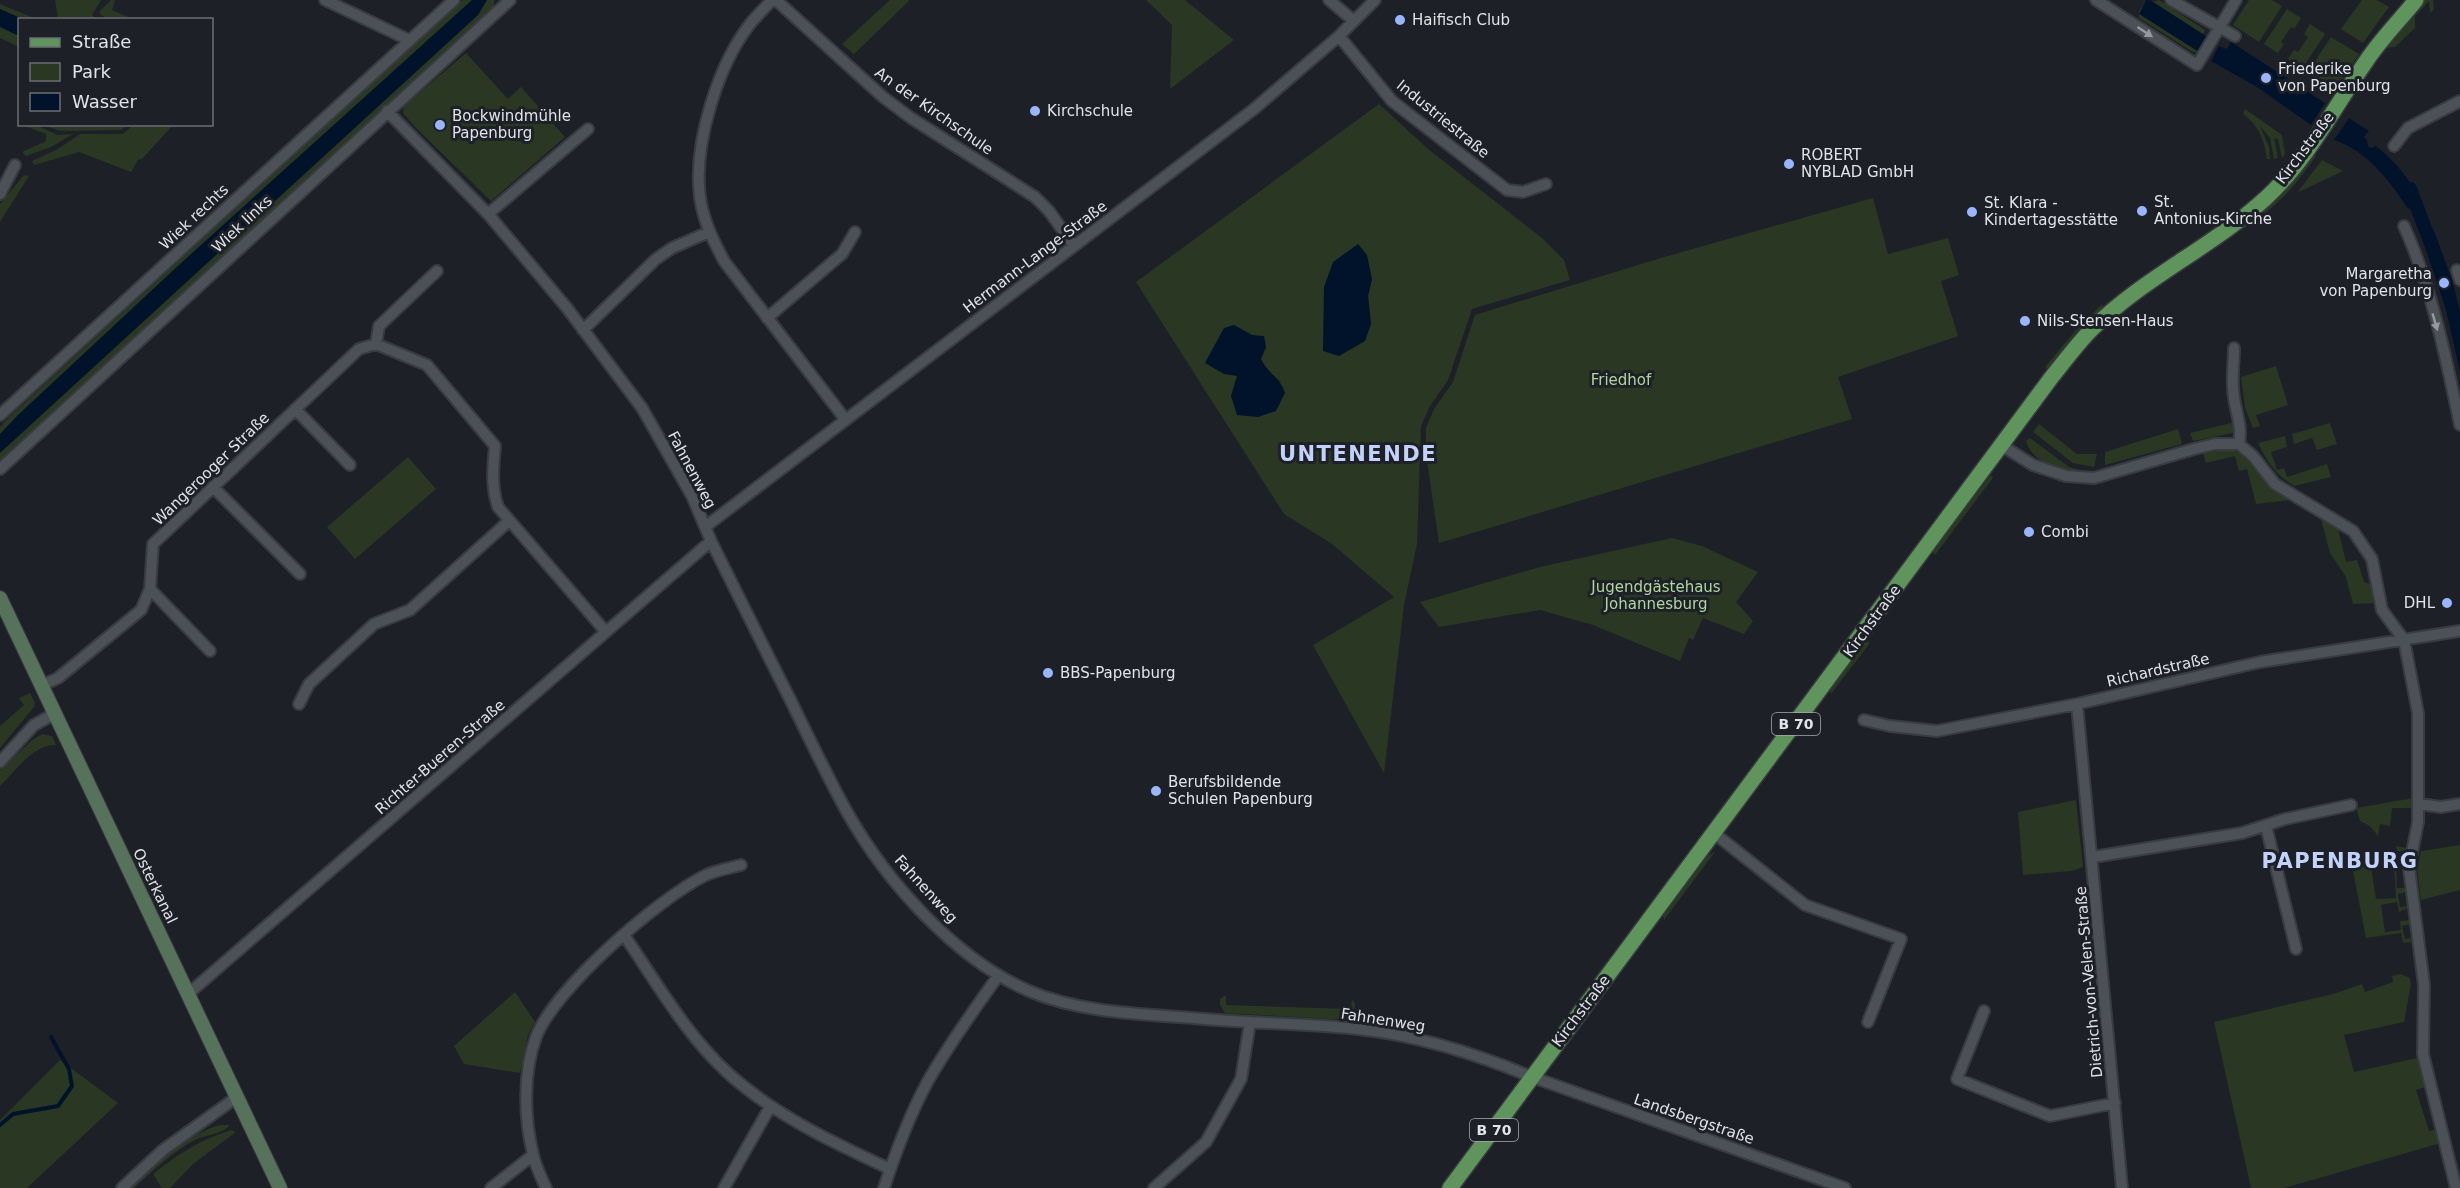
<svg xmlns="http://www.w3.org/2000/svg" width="2460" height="1188" font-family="'DejaVu Sans',sans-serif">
  <rect width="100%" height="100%" fill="#1d2127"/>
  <path fill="#293723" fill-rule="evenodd" d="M 55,0 L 101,0 L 92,15 L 97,19 L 58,19 Z
    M 111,0 L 115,0 L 112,10 L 133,19 C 121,20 106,23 99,12 Z
    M 463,0 L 494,0 L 494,6 L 401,93 L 385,110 L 0,466 L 0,427 L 9,417 Z
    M 890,0 L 910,0 L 854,54 L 842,44 Z
    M 1146,0 L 1185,0 L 1234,40 L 1170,89 L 1172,25 Z
    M 2146,0 L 2154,2 L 2159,0 L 2205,30 L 2203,34 L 2206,36 L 2199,52 L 2193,52 L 2139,18 L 2139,11 Z
    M 2249,0 L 2272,0 L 2282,6 L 2259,42 L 2233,25 Z
    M 2362,0 L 2377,0 L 2389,7 L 2363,43 L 2341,29 Z
    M 2425,0 L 2433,0 L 2434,9 L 2430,13 L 2429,1 L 2415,16 L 2415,28 L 2395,47 L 2385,48 Z
    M 0,4 L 36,19 L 20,20 L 19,47 L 0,38 Z
    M 2287,9 L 2301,18 L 2294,29 L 2291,27 L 2281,42 L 2284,44 L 2278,53 L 2264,44 Z
    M 2310,24 L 2325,34 L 2302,69 L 2288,59 L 2294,50 L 2298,52 L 2308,37 L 2304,34 Z
    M 2331,37 L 2359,54 L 2335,90 L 2308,72 Z
    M 466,53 L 508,99 L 521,87 L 565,137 L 491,201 L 416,128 L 403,113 L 404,106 Z
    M 1379,104 L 1428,149 L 1542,238 L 1564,260 L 1570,280 L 1472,309 L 1448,380 L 1430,406 L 1421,426 L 1417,544 L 1404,605 L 1384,773 L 1313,645 L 1394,597 L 1332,544 L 1284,514 L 1136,282 ZM 1358,244 L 1372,279 L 1368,296 L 1371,324 ZM 1234,325 L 1252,335 L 1266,347 L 1261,359 L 1266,370 L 1281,382 L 1231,396 L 1238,375 Z
    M 2245,109 L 2282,135 L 2285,154 L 2282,158 L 2278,139 L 2274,138 L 2278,158 L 2274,159 L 2270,138 L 2260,126 L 2269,147 L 2270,159 L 2267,159 C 2264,139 2259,126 2243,114 Z
    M 22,125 L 39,125 L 40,127 L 58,135 L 73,134 L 51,147 L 26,156 L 22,152 L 46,141 L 46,134 Z
    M 44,125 L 127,125 L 121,130 L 60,131 Z
    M 133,125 L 173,125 L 142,159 L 138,160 L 131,172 L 79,152 L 34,165 L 32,161 L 58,149 L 80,134 L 123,134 Z
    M 2313,154 L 2316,156 C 2301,178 2285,198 2264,214 L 2264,210 L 2289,185 Z
    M 2322,160 L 2343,171 L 2297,193 Z
    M 24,175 L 29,176 L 0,222 L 0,204 Z
    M 1873,198 L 1888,254 L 1948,238 L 1959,275 L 1941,281 L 1958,336 L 1838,377 L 1852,419 L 1439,543 L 1426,454 L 1426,428 L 1434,409 L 1453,382 L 1475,315 L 1661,258 Z
    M 2102,304 L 2103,309 L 2077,331 L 2048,369 L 2045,367 L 2075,331 Z
    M 2276,366 L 2288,405 L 2256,415 L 2260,426 L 2253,428 L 2245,408 L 2241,377 Z
    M 2235,422 L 2233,433 L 2193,441 L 2190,433 Z
    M 2330,423 L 2337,444 L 2317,450 L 2312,438 L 2294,444 L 2292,434 Z
    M 2039,424 L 2077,454 L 2097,454 L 2094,467 L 2073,463 L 2033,432 Z
    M 2178,429 L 2182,444 L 2105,465 L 2105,452 Z
    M 2285,436 L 2287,447 L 2271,452 L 2277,470 L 2284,468 L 2287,477 L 2327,464 L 2331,477 L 2294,486 C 2277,476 2267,462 2258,443 Z
    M 2030,438 L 2069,467 L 2089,473 C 2069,472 2032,465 2026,441 Z
    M 2229,449 L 2241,453 L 2267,483 L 2290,500 L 2256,504 L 2247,469 L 2239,471 L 2235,456 L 2206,463 L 2203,453 Z
    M 408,457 L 436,489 L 355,559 L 327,527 Z
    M 1990,476 L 1993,476 L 1992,479 L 1935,555 L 1932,551 Z
    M 2321,519 L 2338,529 L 2346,562 L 2357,560 L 2364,582 L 2373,585 L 2376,603 L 2353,604 L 2346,577 L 2330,553 Z
    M 1672,538 L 1702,546 L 1758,572 L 1736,602 L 1753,621 L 1744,634 L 1703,618 L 1693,640 L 1689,638 L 1680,661 L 1593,625 L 1540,610 L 1439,627 L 1420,602 L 1540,567 Z
    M 1866,640 L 1870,643 L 1831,694 L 1830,689 Z
    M 30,693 L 35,703 L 34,707 L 0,748 L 0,726 L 24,705 L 19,698 Z
    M 42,734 L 52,736 L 56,745 C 33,744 15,772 0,786 L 0,770 L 31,741 Z
    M 2414,798 L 2414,821 L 2408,849 L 2405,851 L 2397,851 L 2396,846 L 2406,848 L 2412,821 L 2412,808 L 2392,808 L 2390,826 L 2380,824 L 2378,836 L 2370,826 L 2360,821 L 2356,808 Z
    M 2076,800 L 2083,867 L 2072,871 L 2023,875 L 2018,812 Z
    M 2460,845 L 2460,890 L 2421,900 L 2417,868 L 2421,851 Z
    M 2376,850 L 2372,873 L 2376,899 L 2396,898 L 2394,864 L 2398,860 L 2406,863 L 2405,866 L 2396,866 L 2397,888 L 2406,888 L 2406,892 L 2398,894 L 2400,907 L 2408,906 L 2408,908 L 2399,912 L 2397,902 L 2381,905 L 2385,932 L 2401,930 L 2400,921 L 2410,920 L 2411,924 L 2402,926 L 2405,939 L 2413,938 L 2411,942 L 2403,943 L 2401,933 L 2366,938 L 2353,871 L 2354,854 Z
    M 1715,852 L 1664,920 L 1663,915 L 1705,857 Z
    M 2400,974 L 2410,978 L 2411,984 L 2404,1022 L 2344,1035 L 2354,1072 L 2417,1058 L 2425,1087 L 2416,1090 L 2429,1131 L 2438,1129 L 2441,1143 L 2284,1188 L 2251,1188 L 2214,1022 L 2333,994 L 2362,984 L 2365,992 L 2393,982 L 2392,976 Z
    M 515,992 L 535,1022 L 528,1035 L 520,1073 L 464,1064 L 454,1046 Z
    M 1226,995 L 1226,1005 L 1351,1009 L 1352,999 L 1355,1003 L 1354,1013 L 1346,1020 L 1225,1013 L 1220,1005 L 1220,999 Z
    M 60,1060 L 118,1103 L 27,1188 L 0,1188 L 0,1120 Z
    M 220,1125 L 230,1125 C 223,1134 205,1135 195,1140 C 172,1152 153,1171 134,1188 L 130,1188 C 156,1164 185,1135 220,1125 Z
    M 232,1130 L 236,1132 L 193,1164 L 170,1188 L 162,1188 L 153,1174 C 178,1154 201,1139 232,1130 Z"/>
  <path fill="#01132b" d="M 472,0 L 487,0 L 478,15 L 0,453 L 0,434 L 18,415 L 180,264 Z
    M 2146,0 L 2150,0 L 2206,36 L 2208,38 L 2199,52 L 2139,14 Z
    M 0,9 L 23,19 L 20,20 L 19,36 L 0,27 Z
    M 2231,42 L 2325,103 L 2311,125 L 2257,87 L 2211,61 L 2219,46 L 2227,49 Z
    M 2349,118 L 2369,131 L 2364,137 L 2367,140 L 2368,147 L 2372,148 L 2376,146 C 2396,162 2410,180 2422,202 L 2408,209 C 2391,182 2366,150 2334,140 Z
    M 2434,231 L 2452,280 L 2460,311 L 2460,372 L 2446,310 L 2421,235 Z
    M 1358,244 L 1367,255 L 1372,279 L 1368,296 L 1371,324 L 1365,341 L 1339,356 L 1323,351 L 1324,287 L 1333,262 Z
    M 1234,325 L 1252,335 L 1264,336 L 1266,347 L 1261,359 C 1268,374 1280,377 1285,393 L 1276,411 L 1258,417 L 1237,415 L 1231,396 L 1237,376 L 1224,374 L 1205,363 L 1224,328 Z"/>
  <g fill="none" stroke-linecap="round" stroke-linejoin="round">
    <path stroke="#01132b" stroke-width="4" d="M 0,1125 L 13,1114 L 58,1106 L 72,1086 L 69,1069 L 51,1037"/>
    <path stroke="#01132b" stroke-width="14" d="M 2410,189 L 2433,249"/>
    <defs>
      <path id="street" d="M 325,0 L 409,40
        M 772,0 C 765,8 757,15 750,24 C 718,65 693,144 700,197 C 703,220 713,240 724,261 L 845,419
        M 776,0 L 883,97 L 911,118 L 1035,197 L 1049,211 L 1074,246
        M 1329,0 L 1354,21
        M 2096,0 L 2197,65 L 2236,0
        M 2171,0 L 2235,36
        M 1339,36 L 1392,101 L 1507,190 L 1523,192 L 1546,184
        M 387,111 L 488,214 L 567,308 L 642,408 L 692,496 L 711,541 C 738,595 764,648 791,701 C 809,738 827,776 847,812 C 886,881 955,959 1029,991 C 1083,1014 1147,1014 1205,1019 C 1258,1024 1313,1023 1366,1030 C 1424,1037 1479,1055 1532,1077 L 1845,1188
        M 2394,146 L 2408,128 L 2460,101
        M 0,194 L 15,165
        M 488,214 L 588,129
        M 2404,226 C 2432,289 2446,358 2460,425
        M 2457,270 L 2460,280
        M 767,318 L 842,254 L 855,232
        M 583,330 L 656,259 L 672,248 L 709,232
        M 376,344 L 379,326 L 437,271
        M 2234,348 C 2234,360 2232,374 2233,387 C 2233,407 2243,423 2239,444
        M 295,409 L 350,465
        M 0,415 L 454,0
        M 2001,445 L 2033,465 L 2066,476 L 2094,478 L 2194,449 L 2215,444 L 2239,444 L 2253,456 L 2275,484 L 2353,531 L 2372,559 L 2382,610 L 2404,640 L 2418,713 L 2418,822 L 2409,868 L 2424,985 L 2423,1054 L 2456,1188
        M 0,469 L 510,0
        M 214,488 L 300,574
        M 705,527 L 1254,109 L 1339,36 L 1375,0
        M 150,589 L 210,651
        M 41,686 L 58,678 L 141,610 L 150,589 L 153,544 L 359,349 L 376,344 L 427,365 L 495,446 C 493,468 491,486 498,507 L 606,632
        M 299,704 L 309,684 L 374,624 L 410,610 L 509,521
        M 2077,704 L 2122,1188
        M 1864,720 L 1890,726 L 1937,731 L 2077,704 L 2260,662 L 2460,631
        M 0,762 L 34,725 L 54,714
        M 2419,804 L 2441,807 L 2460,804
        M 2266,826 L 2296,949
        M 1714,833 L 1805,905 L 1901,939 L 1868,1022
        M 2093,857 L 2242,833 L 2285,819 L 2351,805
        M 624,935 C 657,983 686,1035 729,1074 C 776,1116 834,1143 890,1169
        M 188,994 L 711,541
        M 1984,1011 L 1957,1079 L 2050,1116 L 2115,1103
        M 122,1188 L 163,1150 L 237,1097
        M 491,1188 L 533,1155
        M 546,1188 C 541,1177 535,1165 533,1154 C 524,1118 523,1072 536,1037 C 555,988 659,898 706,875 C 717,870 730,868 741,865
        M 724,1188 L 770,1107
        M 884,1188 C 896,1151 910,1114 928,1081 C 949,1044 974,1010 998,976
        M 1154,1188 L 1206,1142 L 1241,1079 L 1250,1022"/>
      <path id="secondary" d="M 0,598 L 280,1188"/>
      <path id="primary" d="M 1450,1188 L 2051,378 C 2064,362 2077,344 2092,329 C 2144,277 2213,247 2267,197 C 2308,159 2335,106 2367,60 C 2381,39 2400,20 2416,0"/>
    </defs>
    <use href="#street" stroke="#383b3f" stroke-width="14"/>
    <use href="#secondary" stroke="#383b3f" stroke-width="16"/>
    <use href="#primary" stroke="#383b3f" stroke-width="18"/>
    <use href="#street" stroke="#4c5057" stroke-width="10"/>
    <use href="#secondary" stroke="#56725a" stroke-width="14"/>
    <use href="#primary" stroke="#5f945c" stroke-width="15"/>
  </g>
  <defs><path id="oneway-solid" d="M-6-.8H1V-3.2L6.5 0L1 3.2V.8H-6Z" transform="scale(1.5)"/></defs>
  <g fill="#969a9f">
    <use href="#oneway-solid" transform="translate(2145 32) rotate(33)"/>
    <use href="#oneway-solid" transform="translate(2435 322) rotate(74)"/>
  </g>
  <g fill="#9ab5fd" stroke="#1d2127" stroke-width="2">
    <circle cx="1400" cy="20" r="6"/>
    <circle cx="2266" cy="78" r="6"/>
    <circle cx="1035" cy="111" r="6"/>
    <circle cx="440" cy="125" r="6"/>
    <circle cx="1789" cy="164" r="6"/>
    <circle cx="2142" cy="211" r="6"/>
    <circle cx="1972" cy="212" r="6"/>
    <circle cx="2444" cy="283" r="6"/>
    <circle cx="2025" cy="321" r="6"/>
    <circle cx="2029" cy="532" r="6"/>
    <circle cx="2447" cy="603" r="6"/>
    <circle cx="1048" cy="673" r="6"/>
    <circle cx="1156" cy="791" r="6"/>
  </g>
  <g text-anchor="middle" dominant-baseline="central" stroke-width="6" stroke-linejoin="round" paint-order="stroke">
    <g fill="#1d2127" stroke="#a6a9ad" stroke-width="1.5">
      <rect x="1772" y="713" width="48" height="22" rx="4.5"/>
      <rect x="1470" y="1119" width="48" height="22" rx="4.5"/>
    </g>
    <g font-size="14" font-weight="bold" fill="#e0e3e7">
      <text x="1796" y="724">B 70</text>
      <text x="1494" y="1130">B 70</text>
    </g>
    <g font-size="15" fill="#e0e3e7" stroke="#1d2127" text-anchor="start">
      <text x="1412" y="20">Haifisch Club</text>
      <text x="2278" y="69">Friederike<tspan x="2278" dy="17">von Papenburg</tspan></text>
      <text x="1047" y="111">Kirchschule</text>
      <text x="452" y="116">Bockwindmühle<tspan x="452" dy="17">Papenburg</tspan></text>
      <text x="1801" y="155">ROBERT<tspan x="1801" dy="17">NYBLAD GmbH</tspan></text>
      <text x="2154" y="202">St.<tspan x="2154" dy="17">Antonius-Kirche</tspan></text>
      <text x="1984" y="203">St. Klara -<tspan x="1984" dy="17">Kindertagesstätte</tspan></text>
      <text x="2432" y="274" text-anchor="end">Margaretha<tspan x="2432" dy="17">von Papenburg</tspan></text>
      <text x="2037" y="321">Nils-Stensen-Haus</text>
      <text x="2041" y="532">Combi</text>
      <text x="2435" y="603" text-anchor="end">DHL</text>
      <text x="1060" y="673">BBS-Papenburg</text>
      <text x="1168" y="782">Berufsbildende<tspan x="1168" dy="17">Schulen Papenburg</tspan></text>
    </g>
    <g font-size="15" fill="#e0e3e7" stroke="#1d2127">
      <text transform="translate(934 111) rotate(35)">An der Kirchschule</text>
      <text transform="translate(1443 119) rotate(39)">Industriestraße</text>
      <text transform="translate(2305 148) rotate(-53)">Kirchstraße</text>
      <text transform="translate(194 217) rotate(-43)">Wiek rechts</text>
      <text transform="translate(242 224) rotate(-43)">Wiek links</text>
      <text transform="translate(1035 257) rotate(-37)">Hermann-Lange-Straße</text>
      <text transform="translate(211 469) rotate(-44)">Wangerooger Straße</text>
      <text transform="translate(692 470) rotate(62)">Fahnenweg</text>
      <text transform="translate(1872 621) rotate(-54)">Kirchstraße</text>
      <text transform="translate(2158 670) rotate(-13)">Richardstraße</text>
      <text transform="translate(440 757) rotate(-41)">Richter-Bueren-Straße</text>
      <text transform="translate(155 886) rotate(64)">Osterkanal</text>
      <text transform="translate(926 889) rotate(48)">Fahnenweg</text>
      <text transform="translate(2089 982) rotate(-95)">Dietrich-von-Velen-Straße</text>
      <text transform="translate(1581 1011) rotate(-53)">Kirchstraße</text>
      <text transform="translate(1383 1020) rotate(9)">Fahnenweg</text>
      <text transform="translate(1694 1119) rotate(19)">Landsbergstraße</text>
    </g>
    <g font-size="15" fill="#b0d69e" stroke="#1d2127">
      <text x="1621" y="380">Friedhof</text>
      <text x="1656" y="587">Jugendgästehaus<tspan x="1656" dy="17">Johannesburg</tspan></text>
    </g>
    <g font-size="21" font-weight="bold" letter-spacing="1.5" fill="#c2d2fb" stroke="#1d2127">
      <text x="1358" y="454">UNTENENDE</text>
      <text x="2340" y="861">PAPENBURG</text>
    </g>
  </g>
  <rect x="18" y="18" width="195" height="108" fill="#1d2127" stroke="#6b6f74" stroke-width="1.5"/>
  <rect x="30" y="38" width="30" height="9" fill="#5f945c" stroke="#6b6f74" stroke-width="1.5"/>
  <text x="72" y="48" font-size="18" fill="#e0e3e7">Straße</text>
  <rect x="30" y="63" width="30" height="18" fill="#293723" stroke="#6b6f74" stroke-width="1.5"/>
  <text x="72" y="78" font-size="18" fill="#e0e3e7">Park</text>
  <rect x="30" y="93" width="30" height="18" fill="#01132b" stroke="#6b6f74" stroke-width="1.5"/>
  <text x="72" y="108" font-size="18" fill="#e0e3e7">Wasser</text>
</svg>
